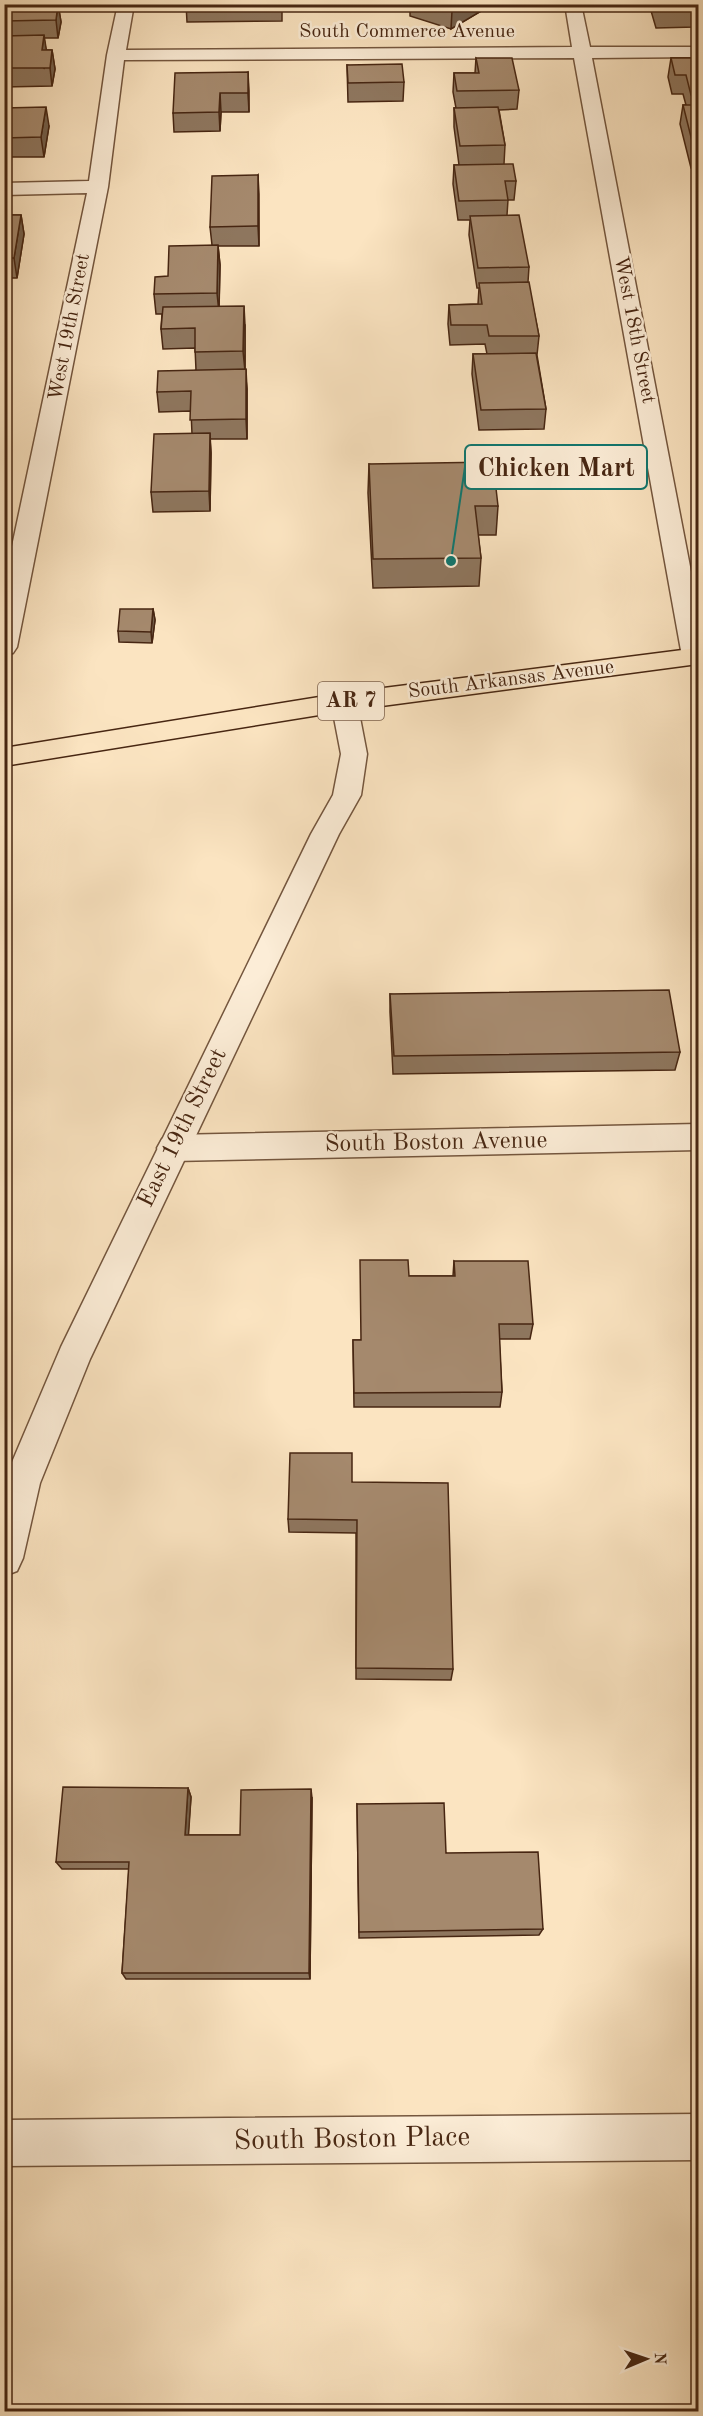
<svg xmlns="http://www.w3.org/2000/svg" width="703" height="2416" font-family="'Old Standard TT',serif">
  <rect width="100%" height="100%" fill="#fbe4c1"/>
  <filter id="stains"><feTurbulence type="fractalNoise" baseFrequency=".00333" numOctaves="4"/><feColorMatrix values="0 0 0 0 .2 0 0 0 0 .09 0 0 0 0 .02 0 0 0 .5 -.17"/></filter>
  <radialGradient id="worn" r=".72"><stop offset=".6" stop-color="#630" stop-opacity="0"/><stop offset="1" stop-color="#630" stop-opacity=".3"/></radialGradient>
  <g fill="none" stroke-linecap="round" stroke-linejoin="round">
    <defs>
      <path id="minor" d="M 118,4 L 134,4 L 126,50 L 572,47 L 565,4 L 581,4 L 590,47 L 698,47 L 698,57 L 592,58 L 698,608 L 698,663 L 686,662 L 682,656 L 574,58 L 124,60 L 108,187 L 17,647 L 13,653 L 4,655 L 4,584 L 87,193 L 4,195 L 4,183 L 89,181 L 107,55 Z
        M 698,1124 L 698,1150 L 173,1161 L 162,1157 L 157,1148 L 162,1139 L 173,1135 Z
        M 698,2114 L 698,2160 L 4,2166 L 4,2120 Z"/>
      <path id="tertiary" d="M 344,693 L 353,696 L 357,702 L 367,754 L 361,795 L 339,834 L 90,1359 L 40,1483 L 23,1558 L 17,1571 L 4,1576 L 4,1481 L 61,1347 L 311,834 L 333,795 L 341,754 L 331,702 L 335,696 Z"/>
      <path id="trunk" d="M 698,648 L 698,664 L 344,711 L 4,766 L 4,748 L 344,693 Z"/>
    </defs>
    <use href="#minor" stroke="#74563e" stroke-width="3"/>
    <use href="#tertiary" stroke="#74563e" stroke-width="3"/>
    <use href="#trunk" stroke="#472612" stroke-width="3"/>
    <use href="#minor" fill="#fcedd7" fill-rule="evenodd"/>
    <use href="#tertiary" fill="#fcedd7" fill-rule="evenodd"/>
    <use href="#trunk" fill="#fbe4c1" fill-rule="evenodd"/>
  </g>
  <path fill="#8e765e" stroke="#472612" stroke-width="1.5" d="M 58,4 L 61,22 L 58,38 L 44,38 L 46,50 L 52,50 L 55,69 L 52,86 L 4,87 L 4,5 Z
    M 186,4 L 282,4 L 282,21 L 187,22 Z
    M 410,4 L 493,4 L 451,29 L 410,16 Z
    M 649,4 L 699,4 L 699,16 L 696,16 L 695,27 L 656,28 Z
    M 476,58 L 519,90 L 517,109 L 499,110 L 505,145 L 504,164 L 516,181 L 514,200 L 508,200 L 507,215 L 529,267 L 528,282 L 539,336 L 537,355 L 546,409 L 544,429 L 479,430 L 472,374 L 473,354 L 487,354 L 485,344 L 450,345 L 448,324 L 449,305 L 478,304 L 479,288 L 477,288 L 469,235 L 470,220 L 458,220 L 453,184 L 454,165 L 459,165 L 454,127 L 454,108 L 456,108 L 453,92 L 454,73 L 475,73 Z
    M 671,58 L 699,58 L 699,168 L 691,168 L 680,124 L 683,105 L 686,105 L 683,94 L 672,94 L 668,77 Z
    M 347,65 L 404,82 L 403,101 L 348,102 Z
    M 248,72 L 249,112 L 221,112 L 220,131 L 174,132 L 173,113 Z
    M 4,108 L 49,126 L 44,157 L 4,157 Z
    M 258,175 L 259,246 L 218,246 L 220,265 L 219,306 L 245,325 L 245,369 L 247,389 L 247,439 L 210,439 L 211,453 L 210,511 L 153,512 L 151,492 L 192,434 L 191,411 L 159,412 L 157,392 L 196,370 L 195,348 L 163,349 L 161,329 L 162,314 L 156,314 L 154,294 L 212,245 L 210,227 Z
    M 4,215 L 21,215 L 24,234 L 17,278 L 4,278 Z
    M 369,464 L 498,506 L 496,535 L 478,535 L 481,558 L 479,586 L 373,588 L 368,493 Z
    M 153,609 L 155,620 L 152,643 L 119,642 L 118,631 Z
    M 699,719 L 699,775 L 693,742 Z
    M 390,994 L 680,1052 L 675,1070 L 393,1074 L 390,1012 Z
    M 454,1261 L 533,1324 L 530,1339 L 499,1339 L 502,1392 L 500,1407 L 354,1407 L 353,1340 L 361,1340 L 409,1276 L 453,1276 Z
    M 352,1482 L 453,1669 L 451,1680 L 356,1679 L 356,1533 L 289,1532 L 288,1519 Z
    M 188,1788 L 191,1797 L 188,1835 L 240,1835 L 312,1798 L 310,1979 L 126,1979 L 122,1973 L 129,1869 L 62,1869 L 56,1862 Z
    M 357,1804 L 446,1853 L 543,1929 L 539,1935 L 359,1938 Z"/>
  <path fill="#74604c" stroke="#472612" stroke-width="1.5" d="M 58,4 L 61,22 L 58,38 L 56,20 Z
    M 463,4 L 493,4 L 451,29 L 452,11 Z
    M 44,35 L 47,54 L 44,69 L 42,50 Z
    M 52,50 L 55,69 L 52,86 L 50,68 Z
    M 248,72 L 249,91 L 249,112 L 248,93 Z
    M 220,93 L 221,112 L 220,131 L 219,112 Z
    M 46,107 L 49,126 L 44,157 L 41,137 Z
    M 258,175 L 259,194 L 259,246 L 258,226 Z
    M 21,215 L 24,234 L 17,278 L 14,258 Z
    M 218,245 L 220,265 L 219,313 L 217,293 Z
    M 244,306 L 245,325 L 245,371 L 243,351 Z
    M 246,369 L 247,389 L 247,439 L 246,419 Z
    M 210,433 L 211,453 L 210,511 L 209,491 Z
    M 153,609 L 155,620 L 152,643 L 151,632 Z
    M 188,1788 L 191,1797 L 188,1843 L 185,1835 Z
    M 311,1789 L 312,1798 L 310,1979 L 309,1973 Z"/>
  <path fill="#a5896d" stroke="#472612" stroke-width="1.5" d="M 58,4 L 56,20 L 4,21 L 4,5 Z
    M 432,4 L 463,4 L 452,11 Z
    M 657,4 L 696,4 L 698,9 L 659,9 Z
    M 44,35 L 42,50 L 52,50 L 50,68 L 4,68 L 4,36 Z
    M 476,58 L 512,58 L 519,90 L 457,91 L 454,73 L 479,73 Z
    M 671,58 L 699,58 L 699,95 L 691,95 L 686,75 L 675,75 Z
    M 402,64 L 404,82 L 348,83 L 347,65 Z
    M 248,72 L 248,93 L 220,93 L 219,112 L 173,113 L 175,73 Z
    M 683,105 L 699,105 L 699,149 L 694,149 Z
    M 46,107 L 41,137 L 4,138 L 4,108 Z
    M 498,107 L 505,145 L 460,146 L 454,108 Z
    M 513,164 L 516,181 L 505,181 L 508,200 L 459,201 L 454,165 Z
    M 258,175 L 258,226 L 210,227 L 212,176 Z
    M 4,215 L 21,215 L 14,258 L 4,258 Z
    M 519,215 L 529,267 L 478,268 L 470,216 Z
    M 218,245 L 217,293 L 154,294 L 155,277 L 168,276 L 169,246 Z
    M 529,282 L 539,336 L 489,336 L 487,325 L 451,325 L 449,305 L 482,304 L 479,283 Z
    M 244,306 L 243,351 L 195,352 L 195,328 L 161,329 L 163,307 Z
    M 536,353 L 546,409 L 481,410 L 473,354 Z
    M 246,369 L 246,419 L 190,420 L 191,391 L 157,392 L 158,371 Z
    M 210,433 L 209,491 L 151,492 L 154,434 Z
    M 493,462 L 498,506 L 475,506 L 481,558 L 373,559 L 369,464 Z
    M 120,609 L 153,609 L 151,632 L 118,631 Z
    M 669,990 L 680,1052 L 394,1056 L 390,994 Z
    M 360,1260 L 408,1260 L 409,1276 L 455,1276 L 454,1261 L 528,1261 L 533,1324 L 499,1324 L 502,1392 L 354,1393 L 353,1340 L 361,1340 Z
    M 290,1453 L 352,1453 L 352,1482 L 448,1483 L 453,1669 L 356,1668 L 357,1520 L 288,1519 Z
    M 63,1787 L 188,1788 L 185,1835 L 240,1835 L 241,1790 L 311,1789 L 309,1973 L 122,1973 L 129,1862 L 56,1862 Z
    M 444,1803 L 446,1853 L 538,1852 L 543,1929 L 359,1932 L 357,1804 Z"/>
  <g text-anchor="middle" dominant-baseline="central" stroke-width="5" stroke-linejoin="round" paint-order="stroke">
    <g font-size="20" fill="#472612" stroke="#fcedd7">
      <text x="407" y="32">South Commerce Avenue</text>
      <text transform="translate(70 327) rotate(-79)">West 19th Street</text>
      <text transform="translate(634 330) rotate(79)">West 18th Street</text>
      <text transform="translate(511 680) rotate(-7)">South Arkansas Avenue</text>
    </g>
    <rect fill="#fcedd7" stroke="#7d624d" stroke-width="1.5" x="318" y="682" width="66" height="38" rx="4.5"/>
    <g font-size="22" font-weight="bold" fill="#472612">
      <text x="351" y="701">AR 7</text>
    </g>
    <g font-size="24" fill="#472612" stroke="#fcedd7">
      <text transform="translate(183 1128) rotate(-64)">East 19th Street</text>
      <text transform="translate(436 1143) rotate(-1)">South Boston Avenue</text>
    </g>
    <g font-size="28" fill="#472612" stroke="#fcedd7">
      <text transform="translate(352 2140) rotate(-1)">South Boston Place</text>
    </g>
  </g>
  <path fill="none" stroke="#0f766e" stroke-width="2" d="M451 561L465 467"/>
  <circle fill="#0f766e" stroke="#fcedd7" stroke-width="2" cx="451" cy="561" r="6"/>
  <rect fill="#fcedd7" stroke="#0f766e" stroke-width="2" x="465" y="445" width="182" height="44" rx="6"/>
  <g font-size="26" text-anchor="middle" font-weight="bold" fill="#472612">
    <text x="556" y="476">Chicken Mart</text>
  </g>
  <rect width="703" height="2416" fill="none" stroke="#fbe4c1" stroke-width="24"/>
  <rect x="6" y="6" width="691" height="2404" fill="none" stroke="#472612" stroke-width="3"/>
  <rect x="12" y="12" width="679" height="2392" fill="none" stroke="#472612" stroke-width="1.5"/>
  <g transform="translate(646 2359) rotate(88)" stroke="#fcedd7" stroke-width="4.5" paint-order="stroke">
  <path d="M0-4.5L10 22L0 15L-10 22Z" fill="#472612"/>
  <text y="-9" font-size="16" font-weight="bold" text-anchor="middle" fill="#472612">N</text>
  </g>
  <rect width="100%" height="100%" filter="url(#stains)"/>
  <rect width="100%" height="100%" fill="url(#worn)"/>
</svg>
